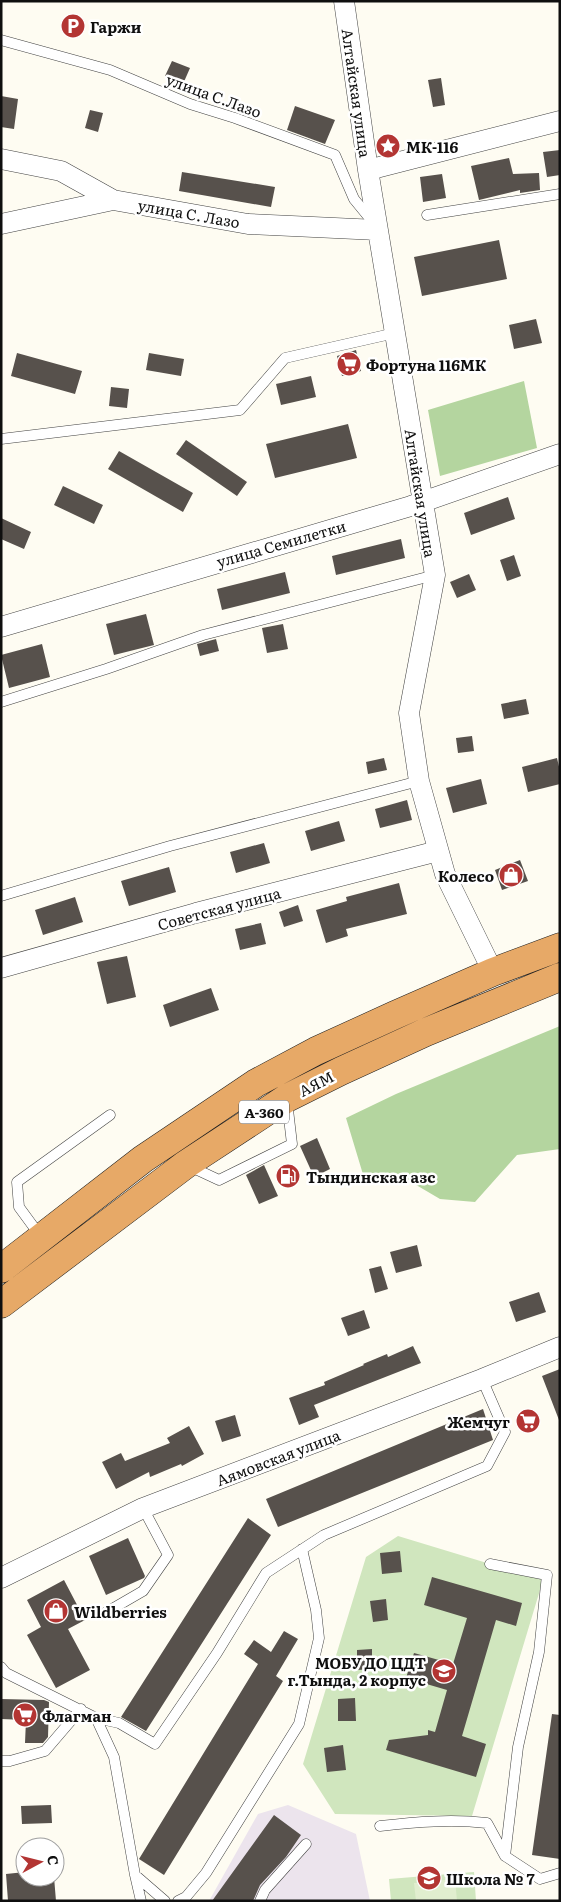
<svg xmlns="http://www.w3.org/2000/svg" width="561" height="1902" font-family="Literata,serif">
  <rect width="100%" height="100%" fill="#fefcf2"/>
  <path fill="#ece4ed" d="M 288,1805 L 356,1834 L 370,1901 L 209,1901 L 258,1814 Z"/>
  <path fill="#d0e6be" d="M 398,1536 L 543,1580 L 472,1816 L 335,1814 L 303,1764 L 366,1557 Z
    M 474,1872 L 476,1901 L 391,1901 L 389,1879 Z"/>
  <path fill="#b4d59f" d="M 524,381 L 537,448 L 440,476 L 428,410 Z
    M 560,1026 L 560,1149 L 517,1155 L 475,1202 L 440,1199 L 406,1179 L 365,1181 L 346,1118 L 396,1094 Z"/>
  <path fill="#e1eecf" d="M 455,1879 L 457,1901 L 416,1901 L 414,1883 Z"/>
  <path fill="#57514c" d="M 172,61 L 190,68 L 183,84 L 165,76 Z
    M 441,78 L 445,105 L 433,107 L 428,80 Z
    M 1,96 L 18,99 L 14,129 L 1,127 Z
    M 295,106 L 335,120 L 325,144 L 287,130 Z
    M 90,110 L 103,113 L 98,132 L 85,128 Z
    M 560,150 L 560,175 L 547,177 L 543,152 Z
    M 509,158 L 513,174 L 539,173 L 540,190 L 520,193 L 520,190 L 479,200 L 471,166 Z
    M 182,172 L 275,187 L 271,207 L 179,191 Z
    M 442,174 L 446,198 L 423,202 L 420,177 Z
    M 499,240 L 507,279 L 422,296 L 414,257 Z
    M 536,319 L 542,343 L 514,349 L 509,325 Z
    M 356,350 L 361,371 L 342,376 L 337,356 Z
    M 17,353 L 82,371 L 75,394 L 11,376 Z
    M 149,353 L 184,359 L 181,376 L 146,370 Z
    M 311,376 L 316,397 L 281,405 L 276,384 Z
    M 111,387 L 129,389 L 127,408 L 109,406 Z
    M 348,424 L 357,458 L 275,478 L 266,444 Z
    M 186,440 L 247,482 L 237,496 L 176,454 Z
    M 119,451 L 193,493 L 183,512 L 108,469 Z
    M 63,486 L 103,505 L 94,524 L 54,505 Z
    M 508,497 L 515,519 L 471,535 L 464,513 Z
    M 1,518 L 31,532 L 24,549 L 1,539 Z
    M 401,539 L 405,558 L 336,575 L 332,556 Z
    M 514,555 L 521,576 L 507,581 L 500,560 Z
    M 285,572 L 290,593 L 222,610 L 217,589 Z
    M 469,574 L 476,590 L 457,598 L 450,582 Z
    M 146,614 L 154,645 L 114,655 L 106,624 Z
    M 283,624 L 288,649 L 267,653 L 262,628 Z
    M 216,639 L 219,651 L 200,656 L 197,644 Z
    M 42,644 L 50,677 L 9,688 L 1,655 Z
    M 526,699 L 529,714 L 504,719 L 501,704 Z
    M 472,736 L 474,751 L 458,753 L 456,738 Z
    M 384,758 L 387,770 L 368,774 L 366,762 Z
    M 557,758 L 560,771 L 560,784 L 528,792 L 522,767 Z
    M 481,779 L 487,804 L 453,813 L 446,788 Z
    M 407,800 L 412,820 L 380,828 L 375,809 Z
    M 339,821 L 345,841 L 311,851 L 305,831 Z
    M 264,843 L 270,863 L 236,873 L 230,852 Z
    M 520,860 L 528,881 L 502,890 L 495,870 Z
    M 169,867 L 176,892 L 129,906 L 121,881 Z
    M 399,883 L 407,914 L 346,929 L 348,936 L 326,943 L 316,910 L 347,901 L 346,897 Z
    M 75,897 L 83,922 L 43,935 L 35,910 Z
    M 298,905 L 303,921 L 284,927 L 279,912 Z
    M 261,923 L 266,944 L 240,950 L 235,929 Z
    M 127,956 L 136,997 L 107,1004 L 97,962 Z
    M 211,988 L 219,1010 L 170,1027 L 163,1005 Z
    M 317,1138 L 330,1169 L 314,1177 L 300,1146 Z
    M 264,1165 L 278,1196 L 259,1204 L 246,1175 Z
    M 417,1245 L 422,1266 L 396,1273 L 390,1252 Z
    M 381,1266 L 388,1289 L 375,1293 L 369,1269 Z
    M 539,1292 L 546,1312 L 516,1322 L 509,1302 Z
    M 364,1310 L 370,1328 L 348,1336 L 341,1318 Z
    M 413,1346 L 421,1363 L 314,1405 L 319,1417 L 299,1425 L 289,1398 L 325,1385 L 324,1382 L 364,1365 L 363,1364 L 387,1354 L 388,1357 Z
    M 560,1369 L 560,1420 L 559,1420 L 542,1376 Z
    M 483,1409 L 493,1440 L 278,1527 L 266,1499 Z
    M 235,1415 L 241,1436 L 222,1442 L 215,1421 Z
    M 189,1426 L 204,1454 L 182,1466 L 181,1464 L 150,1477 L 149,1472 L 116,1489 L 102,1462 L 121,1453 L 125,1461 L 170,1443 L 167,1438 Z
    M 248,1518 L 271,1535 L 146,1731 L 121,1717 Z
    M 128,1538 L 145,1576 L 144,1578 L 106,1595 L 89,1556 Z
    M 400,1551 L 402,1572 L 382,1574 L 380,1553 Z
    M 432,1577 L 522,1603 L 516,1626 L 496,1620 L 462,1736 L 486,1744 L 476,1777 L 386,1750 L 389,1740 L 428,1735 L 428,1730 L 435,1732 L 447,1690 L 406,1678 L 414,1653 L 453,1664 L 467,1618 L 424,1605 Z
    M 64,1580 L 85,1620 L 68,1629 L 90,1670 L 56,1688 L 27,1635 L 41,1627 L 27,1600 Z
    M 386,1599 L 388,1620 L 373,1622 L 370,1601 Z
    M 284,1631 L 298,1639 L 276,1676 L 283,1681 L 164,1875 L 139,1859 L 258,1664 L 244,1654 L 254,1640 L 271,1652 Z
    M 372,1649 L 372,1669 L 357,1670 L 357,1650 Z
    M 355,1698 L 356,1721 L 338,1721 L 338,1699 Z
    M 1,1699 L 44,1700 L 49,1702 L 48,1737 L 43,1743 L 25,1743 L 26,1720 L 1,1719 Z
    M 552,1714 L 560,1715 L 560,1859 L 532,1855 Z
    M 343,1745 L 346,1770 L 327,1772 L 324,1748 Z
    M 51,1805 L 52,1823 L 22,1824 L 21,1806 Z
    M 274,1815 L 301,1835 L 286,1857 L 260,1885 L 253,1901 L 212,1901 Z
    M 25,1872 L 25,1877 L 54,1877 L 56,1901 L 8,1901 L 6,1874 Z"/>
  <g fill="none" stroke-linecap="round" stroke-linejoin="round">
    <defs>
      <path id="lane" d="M 1,40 L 110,70 L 190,104 L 235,118 L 335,155 L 354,199 L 372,221
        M 427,215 L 560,194
        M 1,439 L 240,410 L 285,358 L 395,333
        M 1,702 L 106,669 L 203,635 L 435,575
        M 1,896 L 170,846 L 419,781
        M 189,1166 L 219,1180 L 292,1144 L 287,1101
        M 41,1237 L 19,1207 L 17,1182 L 110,1115
        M 490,1564 L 547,1575 L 539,1652 L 518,1747 L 505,1856
        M 105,1613 L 143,1591 L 168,1555 L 143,1508
        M 1,1667 L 6,1673 L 96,1718 L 114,1757 L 135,1875 L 141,1901
        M 96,1718 L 119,1723 L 155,1744 L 217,1653 L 266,1573 L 324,1535 L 487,1466 L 505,1432 L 482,1379
        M 1,1761 L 10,1761 L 45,1751 L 81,1709
        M 380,1826 C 416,1822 451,1819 487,1823 L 505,1856 L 540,1879 L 560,1873
        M 135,1875 L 165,1901
        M 178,1901 L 186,1897 L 206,1873 L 299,1724 L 319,1638 L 316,1610 L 302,1549
        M 260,1901 L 265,1890 L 306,1844"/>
      <path id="street" d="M 344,1 L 368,170 L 435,575 L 409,713 L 419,781 L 445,874 L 493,972
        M 1,159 L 61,171 L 113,200
        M 368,170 L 560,121
        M 1,224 L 113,200 L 248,224 L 378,230
        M 1,627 L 411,506 L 560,454
        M 1,968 L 196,913 L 438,851
        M 1,1578 L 143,1508 L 482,1379 L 560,1347"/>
      <path id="highway" d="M 1,1269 L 143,1159 L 256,1083 L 316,1051 L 395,1015 L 493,972 L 560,947
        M 1,1304 L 185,1165 L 287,1098 L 341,1071 L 426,1032 L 560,977"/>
    </defs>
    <use href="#lane" stroke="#424242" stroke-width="11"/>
    <use href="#street" stroke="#424242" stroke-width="21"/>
    <use href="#highway" stroke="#202020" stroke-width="29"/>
    <use href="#lane" stroke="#fff" stroke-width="10"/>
    <use href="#street" stroke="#fff" stroke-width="20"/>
    <use href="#highway" stroke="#e7a967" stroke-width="28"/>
  </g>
  <defs>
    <symbol id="parking-disc" viewBox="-11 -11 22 22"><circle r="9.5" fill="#b33533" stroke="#fff"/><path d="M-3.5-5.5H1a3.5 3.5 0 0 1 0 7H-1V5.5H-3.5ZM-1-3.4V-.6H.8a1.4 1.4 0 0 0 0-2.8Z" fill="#fff"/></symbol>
    <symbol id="sight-disc" viewBox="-11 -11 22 22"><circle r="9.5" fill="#b33533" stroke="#fff"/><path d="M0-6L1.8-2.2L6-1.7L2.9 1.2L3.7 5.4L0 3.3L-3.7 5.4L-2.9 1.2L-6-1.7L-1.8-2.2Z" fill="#fff"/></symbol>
    <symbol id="supermarket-disc" viewBox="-11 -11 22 22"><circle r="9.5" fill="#b33533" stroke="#fff"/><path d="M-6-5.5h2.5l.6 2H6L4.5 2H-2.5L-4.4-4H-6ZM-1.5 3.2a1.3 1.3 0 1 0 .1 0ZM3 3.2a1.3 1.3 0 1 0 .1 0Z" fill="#fff"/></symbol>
    <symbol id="shop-disc" viewBox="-11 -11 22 22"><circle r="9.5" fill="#b33533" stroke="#fff"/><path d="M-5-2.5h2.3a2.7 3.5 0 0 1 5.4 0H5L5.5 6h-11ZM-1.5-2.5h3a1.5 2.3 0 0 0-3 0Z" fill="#fff"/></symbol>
    <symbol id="fuel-disc" viewBox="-11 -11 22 22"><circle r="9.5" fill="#b33533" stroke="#fff"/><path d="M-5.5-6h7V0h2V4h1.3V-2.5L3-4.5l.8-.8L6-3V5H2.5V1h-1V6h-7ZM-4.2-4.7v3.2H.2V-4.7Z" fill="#fff"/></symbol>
    <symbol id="school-disc" viewBox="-11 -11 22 22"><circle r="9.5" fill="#b33533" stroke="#fff"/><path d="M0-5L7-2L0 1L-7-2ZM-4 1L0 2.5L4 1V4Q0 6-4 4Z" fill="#fff"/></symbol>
  </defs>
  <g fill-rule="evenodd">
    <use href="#parking-disc" x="59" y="12" width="28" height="28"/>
    <use href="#sight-disc" x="374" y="132" width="28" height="28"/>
    <use href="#supermarket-disc" x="335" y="350" width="28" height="28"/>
    <use href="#shop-disc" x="497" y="861" width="28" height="28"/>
    <use href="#fuel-disc" x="274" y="1162" width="28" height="28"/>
    <use href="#supermarket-disc" x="514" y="1407" width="28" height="28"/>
    <use href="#shop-disc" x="42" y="1597" width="28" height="28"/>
    <use href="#school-disc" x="430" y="1657" width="28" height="28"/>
    <use href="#supermarket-disc" x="11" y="1701" width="28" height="28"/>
    <use href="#school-disc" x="415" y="1864" width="28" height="28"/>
  </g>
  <g text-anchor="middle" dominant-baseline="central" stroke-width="5" stroke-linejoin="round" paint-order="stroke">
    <rect fill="#fff" stroke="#575757" stroke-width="1" x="239" y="1100.5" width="50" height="23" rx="4"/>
    <g font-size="14" font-weight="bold" fill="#0f0f0f">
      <text x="264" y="1112">А-360</text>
    </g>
    <g font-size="15" font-weight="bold" fill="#0f0f0f" stroke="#fff" text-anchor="start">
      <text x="90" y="26">Гаржи</text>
      <text x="406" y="146">МК-116</text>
      <text x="366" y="364">Фортуна 116МК</text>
      <text x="494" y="875" text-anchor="end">Колесо</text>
      <text x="306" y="1176">Тындинская азс</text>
      <text x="510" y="1421" text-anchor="end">Жемчуг</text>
      <text x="74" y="1611">Wildberries</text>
      <text x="426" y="1662" text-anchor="end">МОБУ ДО ЦДТ<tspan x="426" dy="17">г.Тында, 2 корпус</tspan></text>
      <text x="42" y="1715">Флагман</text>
      <text x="446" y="1878">Школа № 7</text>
    </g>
    <g font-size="15" fill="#0f0f0f" stroke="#fff">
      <text transform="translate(357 93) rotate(82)">Алтайская улица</text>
      <text transform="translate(214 95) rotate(20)">улица С.Лазо</text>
      <text transform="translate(189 213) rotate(10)">улица С. Лазо</text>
      <text transform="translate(421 493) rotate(81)">Алтайская улица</text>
      <text transform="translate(281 543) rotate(-16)">улица Семилетки</text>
      <text transform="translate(219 908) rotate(-15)">Советская улица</text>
      <text transform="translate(316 1083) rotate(-27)">АЯМ</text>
      <text transform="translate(278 1457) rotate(-21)">Аямовская улица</text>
    </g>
  </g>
  <rect width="561" height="1902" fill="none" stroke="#0f0f0f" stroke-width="5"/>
  <g transform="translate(40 1862) rotate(83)"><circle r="24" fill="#ffffff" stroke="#9f9f9f"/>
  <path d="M0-4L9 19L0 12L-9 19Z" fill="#b33533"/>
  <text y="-8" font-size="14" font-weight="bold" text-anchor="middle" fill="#0f0f0f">С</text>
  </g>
</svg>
